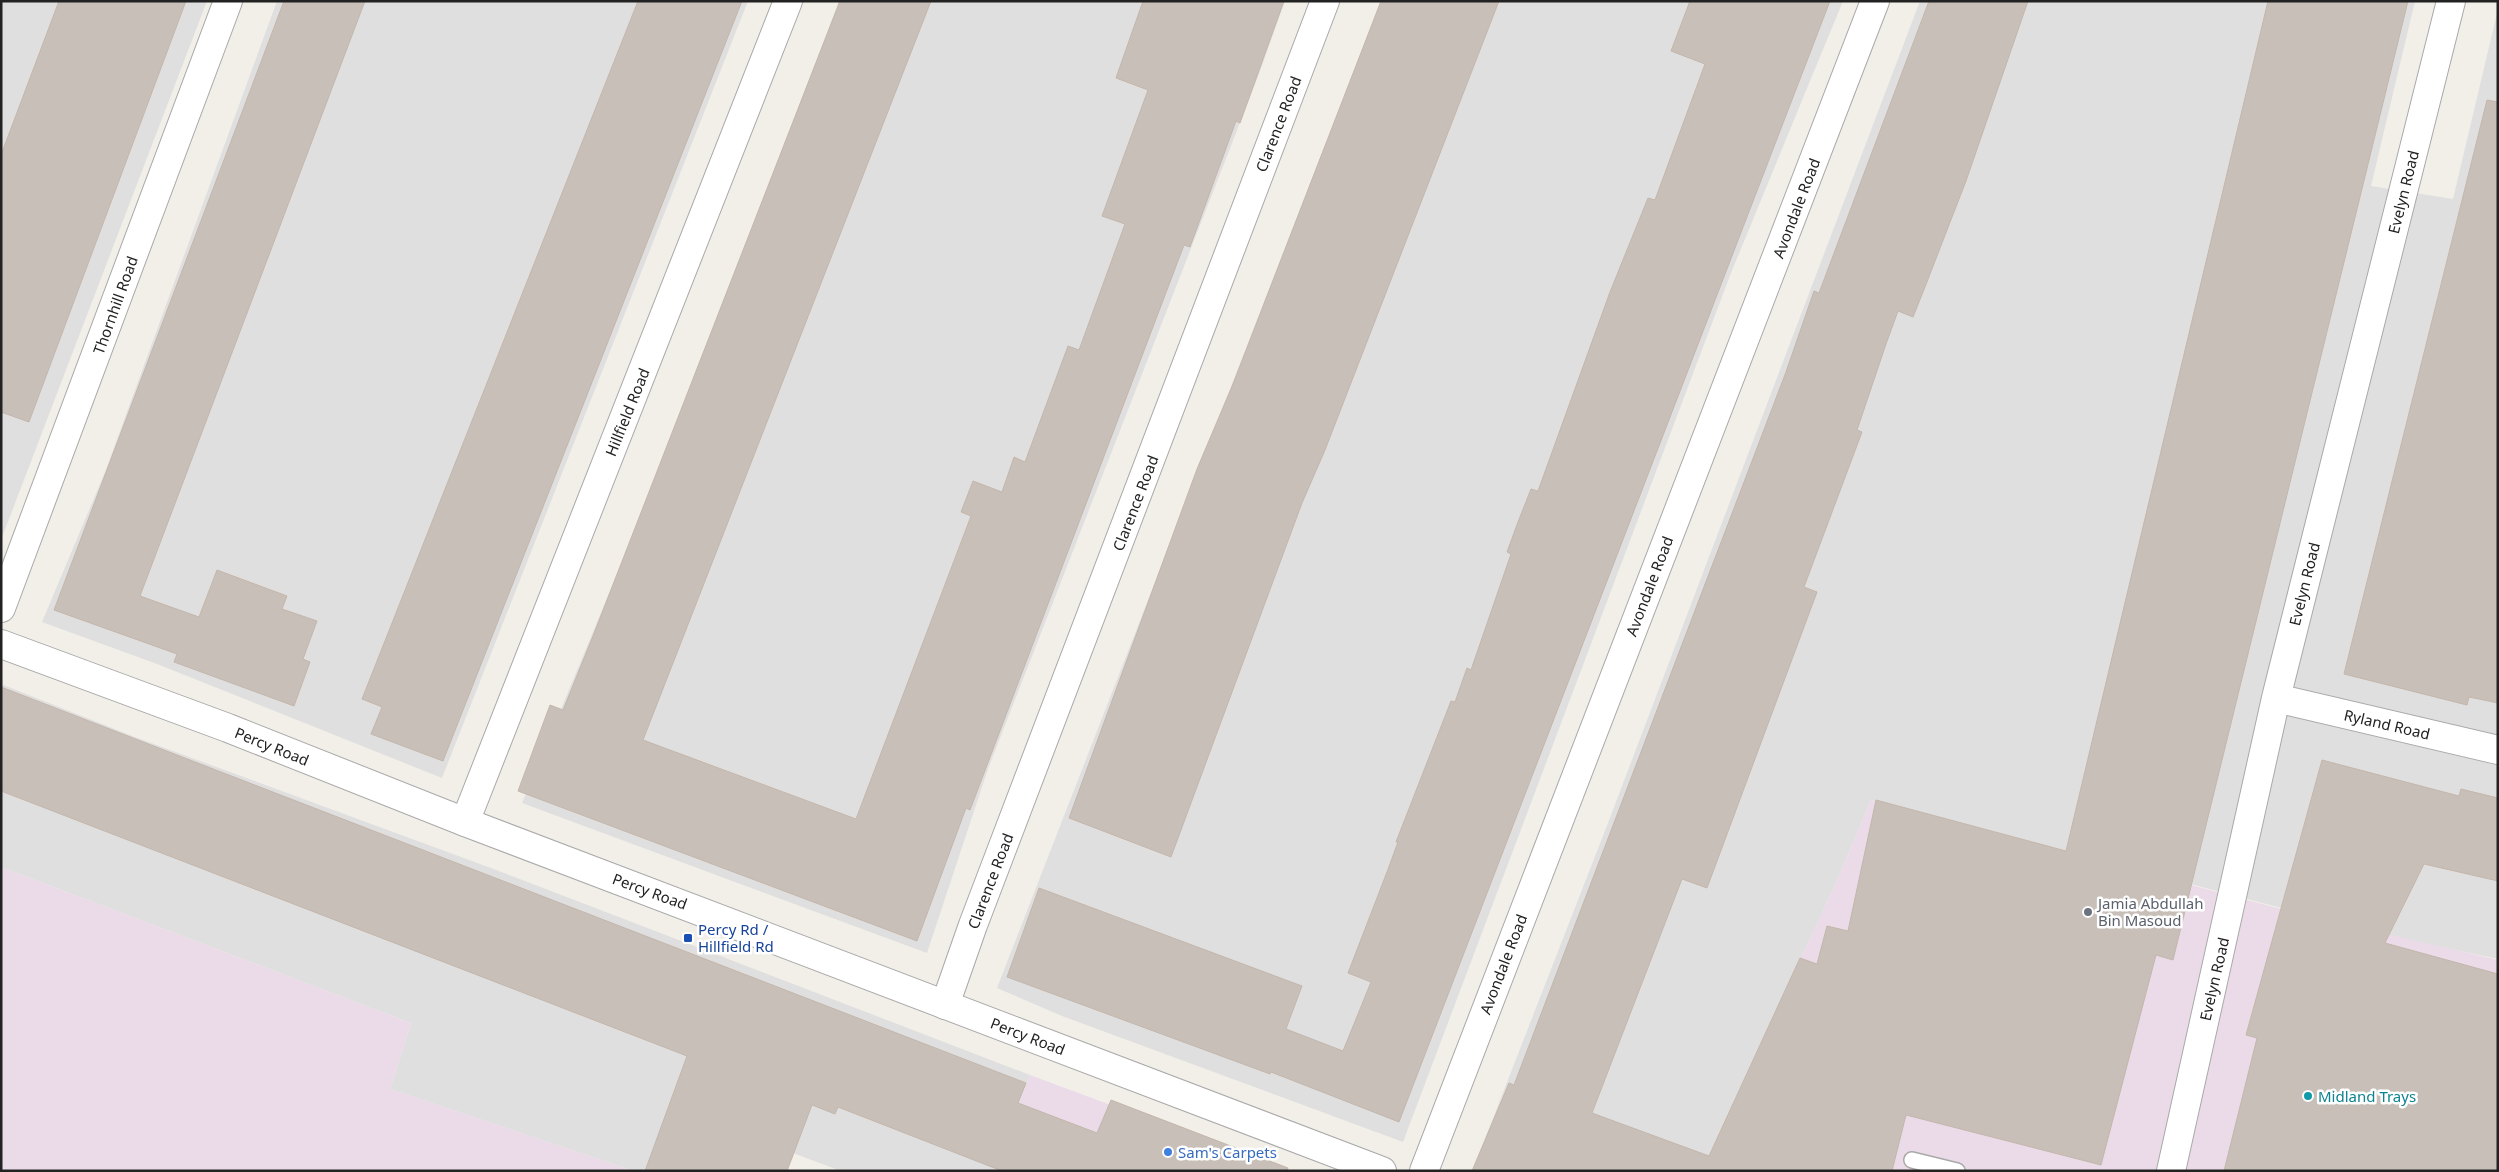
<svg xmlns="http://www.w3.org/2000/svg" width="2499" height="1172" font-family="'Noto Sans',sans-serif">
  <rect width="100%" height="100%" fill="#f2efe9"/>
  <path fill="#e0dfdf" d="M 1,1 L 207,1 L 1,540 Z
    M 277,1 L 748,1 L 442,778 L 157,664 L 42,622 L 105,472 Z
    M 839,1 L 1285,1 L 1259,74 L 988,769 L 927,953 L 522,803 L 651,492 Z
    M 1381,1 L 1843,1 L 1731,273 L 1403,1142 L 1062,1016 L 997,988 Z
    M 1920,1 L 2415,1 L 2371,186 L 2453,199 L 2498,9 L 2498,959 L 2388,936 L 1871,800 L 1836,883 L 1733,1104 L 1709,1171 L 1474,1167 L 1608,823 Z
    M 1,684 L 135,737 L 499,871 L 1030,1075 L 992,1171 L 841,1171 L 669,1107 L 645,1171 L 634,1171 L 390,1089 L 411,1023 L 1,867 Z"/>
  <path fill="#ebdbe8" d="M 1871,800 L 2281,909 L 2498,960 L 2498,1171 L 1709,1171 L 1733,1104 L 1836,883 Z
    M 1,867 L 411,1023 L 390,1089 L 634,1171 L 1,1171 Z
    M 1030,1075 L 1288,1171 L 992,1171 Z"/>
  <path fill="#c7bfb8" stroke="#c4b6ab" d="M 59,1 L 186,1 L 29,422 L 1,412 L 1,155 Z
    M 284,1 L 365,1 L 140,596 L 199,617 L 217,570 L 287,596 L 282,609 L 317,621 L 303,659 L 310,662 L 294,706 L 174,662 L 177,654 L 54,610 Z
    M 638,1 L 742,1 L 443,761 L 371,734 L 382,707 L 362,699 Z
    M 840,1 L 931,1 L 643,740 L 856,819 L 971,516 L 961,512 L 973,481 L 1002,492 L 1014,457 L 1025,462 L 1068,346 L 1079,350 L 1125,224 L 1102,216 L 1148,90 L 1116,78 L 1143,1 L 1284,1 L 1240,123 L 1236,121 L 1190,247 L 1184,245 L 970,810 L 966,808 L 917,941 L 518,791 L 550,705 L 563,710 L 593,636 Z
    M 1381,1 L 1499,1 L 1325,450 L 1302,503 L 1171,857 L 1069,818 L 1197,469 L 1233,384 Z
    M 1690,1 L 1830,1 L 1399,1122 L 1271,1072 L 1270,1074 L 1007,977 L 1039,888 L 1302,986 L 1286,1029 L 1343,1051 L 1371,982 L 1348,973 L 1387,872 L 1398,842 L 1396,842 L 1451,701 L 1455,702 L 1467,668 L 1471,670 L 1511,554 L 1507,552 L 1518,522 L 1531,489 L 1538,491 L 1610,292 L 1648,198 L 1655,200 L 1705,64 L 1671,51 Z
    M 1929,1 L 2028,1 L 1966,181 L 1925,287 L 1913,317 L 1898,311 L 1886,344 L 1857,430 L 1862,432 L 1804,587 L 1817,592 L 1707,888 L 1682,879 L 1592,1113 L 1709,1156 L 1800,958 L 1817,964 L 1827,926 L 1848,931 L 1876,800 L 2066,851 L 2268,1 L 2408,1 L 2173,960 L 2156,955 L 2101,1165 L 1906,1115 L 1892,1171 L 1472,1171 L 1509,1083 L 1514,1085 L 1786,372 L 1814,291 L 1819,293 Z
    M 2487,100 L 2498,102 L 2498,703 L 2469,697 L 2467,705 L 2344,674 Z
    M 1,687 L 1026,1083 L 1018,1103 L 1097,1133 L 1111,1100 L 1288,1168 L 1287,1171 L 1002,1171 L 838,1107 L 835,1114 L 812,1105 L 787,1171 L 645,1171 L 687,1056 L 1,791 Z
    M 2322,760 L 2459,796 L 2461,789 L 2498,798 L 2498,881 L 2424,864 L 2385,943 L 2498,974 L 2498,1171 L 2224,1171 L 2257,1038 L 2246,1035 Z"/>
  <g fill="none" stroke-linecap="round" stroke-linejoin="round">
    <defs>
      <path id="service" d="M 1912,1160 L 1957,1171"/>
      <path id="minor" d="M 1,608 L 228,1
        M 2276,698 L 2498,750
        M 465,822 L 788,1
        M 945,1005 L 973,925 L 1325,1
        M 1424,1171 L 1875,1
        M 2171,1171 L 2276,698 L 2451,1"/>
      <path id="tertiary" d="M 1,644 L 228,728 L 465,822 L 1382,1171"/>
    </defs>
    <use href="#service" stroke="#a9a9a9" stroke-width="18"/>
    <use href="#minor" stroke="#a9a9a9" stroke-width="30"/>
    <use href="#tertiary" stroke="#a9a9a9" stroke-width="30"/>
    <use href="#service" stroke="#fff" stroke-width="15"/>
    <use href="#minor" stroke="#fff" stroke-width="28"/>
    <use href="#tertiary" stroke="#fff" stroke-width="28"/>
  </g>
  <circle fill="#6b7280" stroke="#fff" stroke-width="2" cx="2088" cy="912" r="5"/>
  <rect fill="#1a4fb4" stroke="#fff" stroke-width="2" x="683" y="933" width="10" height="10" rx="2.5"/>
  <circle fill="#0f9aa8" stroke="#fff" stroke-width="2" cx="2308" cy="1096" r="5"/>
  <circle fill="#3f7fe0" stroke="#fff" stroke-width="2" cx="1168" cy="1152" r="5"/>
  <g text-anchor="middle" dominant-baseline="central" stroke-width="5" stroke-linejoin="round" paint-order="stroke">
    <g font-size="15" fill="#222" stroke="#fff">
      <text transform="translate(1278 124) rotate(-69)">Clarence Road</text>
      <text transform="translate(2403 192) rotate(-76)">Evelyn Road</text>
      <text transform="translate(1796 208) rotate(-69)">Avondale Road</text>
      <text transform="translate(115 305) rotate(-70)">Thornhill Road</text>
      <text transform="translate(627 412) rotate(-68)">Hillfield Road</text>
      <text transform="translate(1135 503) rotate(-69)">Clarence Road</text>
      <text transform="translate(2304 584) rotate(-76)">Evelyn Road</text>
      <text transform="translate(1649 586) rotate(-69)">Avondale Road</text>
      <text transform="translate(2387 724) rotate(13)">Ryland Road</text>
      <text transform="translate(272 746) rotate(22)">Percy Road</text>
      <text transform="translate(990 881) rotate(-69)">Clarence Road</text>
      <text transform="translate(650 891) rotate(20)">Percy Road</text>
      <text transform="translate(1503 964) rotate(-69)">Avondale Road</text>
      <text transform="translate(2214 979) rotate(-77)">Evelyn Road</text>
      <text transform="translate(1028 1036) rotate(21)">Percy Road</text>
    </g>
    <g font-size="15" fill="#5b616d" stroke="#fff" text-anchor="start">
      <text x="2098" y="903">Jamia Abdullah<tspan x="2098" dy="17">Bin Masoud</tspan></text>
    </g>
    <g font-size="15" fill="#164399" stroke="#fff" text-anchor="start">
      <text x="698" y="929">Percy Rd /<tspan x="698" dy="17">Hillfield Rd</tspan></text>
    </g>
    <g font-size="15" fill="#0d838f" stroke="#fff" text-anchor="start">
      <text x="2318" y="1096">Midland Trays</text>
    </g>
    <g font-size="15" fill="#366cbe" stroke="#fff" text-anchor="start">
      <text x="1178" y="1152">Sam's Carpets</text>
    </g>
  </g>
  <rect width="2499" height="1172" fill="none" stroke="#222222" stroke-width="5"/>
</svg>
